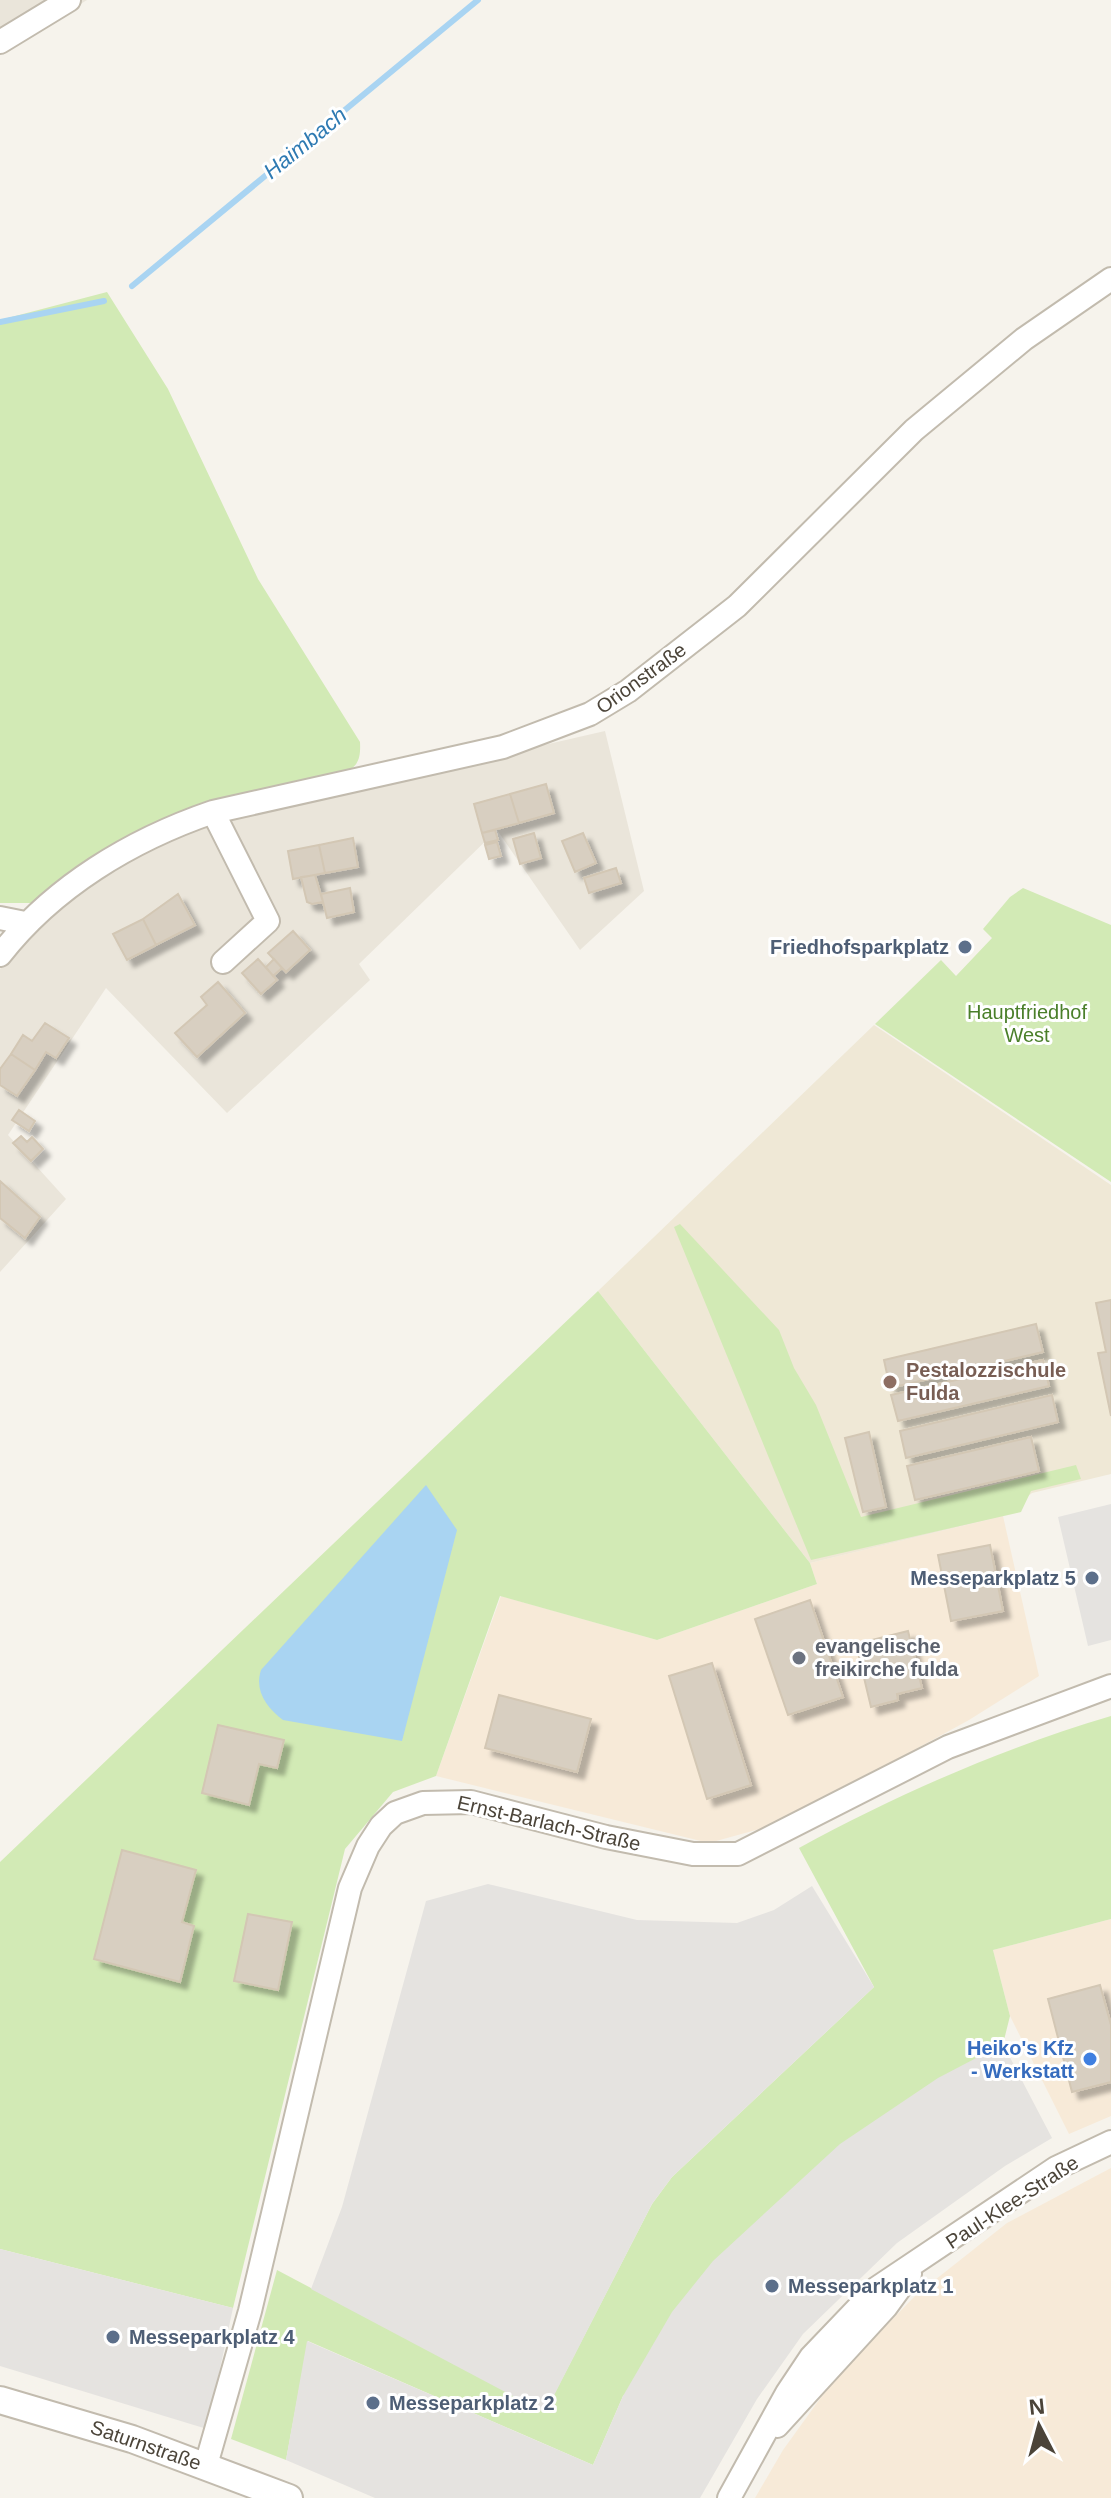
<svg xmlns="http://www.w3.org/2000/svg" width="1111" height="2498" font-family="Helvetica,sans-serif">
  <defs>
    <filter id="shadow"><feDropShadow dx="7" dy="7" stdDeviation="2" flood-color="#0004"/></filter>
  </defs>
  <rect width="100%" height="100%" fill="#f6f3ec"/>
  <path fill="#eae5da" d="M 0,0 L 87,0 L 0,53 Z
    M 605,731 L 644,891 L 580,950 L 497,830 L 359,964 L 370,980 L 227,1113 L 106,988 L 8,1135 L 66,1199 L 0,1272 L 0,969 L 60,904 L 135,855 L 216,820 Z"/>
  <path fill="#f7ead8" d="M 1003,1516 L 1039,1676 L 969,1720 L 781,1823 L 709,1843 L 436,1776 L 501,1596 L 657,1640 L 817,1584 L 810,1563 Z
    M 1111,1919 L 1111,2116 L 1069,2134 L 1010,2016 L 993,1950 Z
    M 1111,2168 L 1111,2498 L 755,2498 L 783,2450 L 835,2378 L 916,2295 L 1007,2223 Z"/>
  <path fill="#efe8d6" d="M 874,1025 L 1111,1185 L 1111,1474 L 1032,1493 L 1003,1516 L 810,1563 L 598,1291 Z"/>
  <path fill="#d2eab5" d="M 107,292 L 168,389 L 258,579 L 360,742 C 361,761 357,768 340,775 L 140,831 L 33,903 L 0,903 L 0,320 Z
    M 1023,888 L 1111,925 L 1111,1182 L 875,1024 L 941,960 L 956,976 L 992,938 L 983,929 L 1010,897 Z
    M 680,1224 L 779,1330 L 794,1368 L 816,1405 L 861,1517 L 1076,1465 L 1081,1479 L 1031,1491 L 1021,1512 L 811,1560 L 674,1227 Z
    M 598,1291 L 810,1563 L 817,1584 L 657,1640 L 500,1596 L 436,1776 L 393,1792 L 345,1849 L 233,2308 L 0,2249 L 0,1862 Z
    M 1111,1716 L 1111,1919 L 993,1950 L 1010,2016 L 1003,2044 L 983,2053 L 623,2396 L 593,2465 L 308,2341 L 286,2460 L 231,2439 L 277,2270 L 545,2412 L 652,2204 L 672,2177 L 874,1987 L 799,1848 C 898,1794 1003,1748 1111,1716 Z"/>
  <path fill="#e5e3e0" d="M 1111,1504 L 1111,1640 L 1088,1646 L 1058,1517 Z
    M 488,1884 L 637,1920 L 737,1923 L 774,1910 L 812,1886 L 874,1987 L 672,2177 L 652,2204 L 545,2413 L 311,2289 L 342,2207 L 426,1901 Z
    M 1003,2044 L 1052,2138 L 1005,2166 L 897,2243 L 803,2334 L 757,2399 L 700,2498 L 375,2498 L 286,2460 L 307,2341 L 593,2465 L 623,2396 L 672,2312 L 713,2261 L 840,2144 L 938,2078 Z
    M 0,2249 L 233,2308 L 207,2429 L 0,2366 Z"/>
  <path fill="#a9d4f2" d="M 426,1485 L 457,1530 L 402,1741 L 283,1720 C 267,1708 254,1691 261,1670 Z"/>
  <g fill="none" stroke-linecap="round" stroke-linejoin="round">
    <path stroke="#a9d4f2" stroke-width="6" d="M 132,286 L 478,0
      M 0,322 L 104,301"/>
  </g>
  <path fill="#d8cfc1" stroke="#d3c7b4" stroke-width="2" filter="url(#shadow)" d="M 546,784 L 554,813 L 519,823 L 510,794 Z
    M 510,794 L 519,823 L 482,833 L 474,804 Z
    M 495,830 L 498,840 L 485,843 L 482,833 Z
    M 534,833 L 541,858 L 520,864 L 513,839 Z
    M 583,833 L 596,863 L 575,872 L 562,841 Z
    M 353,838 L 358,867 L 325,873 L 319,845 Z
    M 497,842 L 501,856 L 489,859 L 485,845 Z
    M 319,845 L 325,873 L 293,879 L 288,851 Z
    M 616,868 L 621,883 L 589,893 L 584,878 Z
    M 315,875 L 323,902 L 312,904 L 307,902 L 301,877 Z
    M 350,888 L 354,912 L 327,918 L 321,894 Z
    M 178,894 L 195,925 L 156,945 L 143,919 Z
    M 143,919 L 156,945 L 127,960 L 113,934 Z
    M 293,931 L 310,950 L 286,972 L 268,953 Z
    M 258,959 L 277,980 L 261,994 L 242,973 Z
    M 274,959 L 282,968 L 273,976 L 266,967 Z
    M 218,982 L 245,1013 L 197,1057 L 175,1033 L 207,1005 L 201,997 Z
    M 45,1023 L 69,1038 L 56,1058 L 46,1052 L 35,1070 L 11,1054 L 23,1035 L 32,1041 Z
    M 11,1054 L 35,1070 L 17,1096 L 0,1085 L 0,1069 Z
    M 19,1110 L 35,1121 L 29,1131 L 12,1120 Z
    M 21,1136 L 27,1142 L 32,1137 L 43,1149 L 31,1161 L 13,1143 Z
    M 0,1181 L 40,1217 L 25,1238 L 0,1218 Z
    M 1111,1300 L 1111,1416 L 1098,1353 L 1106,1352 L 1096,1303 Z
    M 1036,1324 L 1043,1352 L 890,1388 L 884,1360 Z
    M 1043,1360 L 1049,1386 L 898,1421 L 891,1395 Z
    M 1052,1395 L 1058,1422 L 906,1458 L 900,1431 Z
    M 869,1432 L 886,1507 L 863,1512 L 845,1438 Z
    M 1031,1437 L 1039,1471 L 915,1500 L 907,1466 Z
    M 990,1545 L 1003,1611 L 951,1621 L 938,1555 Z
    M 810,1600 L 843,1697 L 788,1715 L 755,1619 Z
    M 908,1631 L 922,1688 L 897,1694 L 898,1700 L 871,1707 L 856,1644 Z
    M 712,1663 L 751,1785 L 707,1799 L 669,1676 Z
    M 499,1695 L 591,1719 L 577,1772 L 485,1748 Z
    M 218,1725 L 284,1740 L 277,1768 L 259,1764 L 249,1805 L 202,1793 Z
    M 122,1850 L 196,1870 L 182,1922 L 194,1926 L 180,1982 L 94,1959 Z
    M 248,1914 L 292,1922 L 278,1990 L 234,1981 Z
    M 1100,1985 L 1111,2025 L 1111,2082 L 1072,2092 L 1048,1999 Z"/>
  <g fill="none" stroke-linecap="round" stroke-linejoin="round">
    <defs>
      <path id="minor" d="M 0,42 L 69,0
        M 213,812 L 268,921 L 223,962
        M 0,918 L 25,923
        M 0,955 C 53,887 131,840 213,812 L 503,747 L 590,714 L 628,691 L 737,606 L 914,430 L 1024,339 L 1111,279
        M 777,2426 L 886,2307 L 910,2274
        M 206,2465 L 250,2311 L 350,1888 L 368,1846 L 381,1826 L 395,1813 L 423,1803 L 471,1802 L 606,1837 L 693,1854 L 738,1854 L 948,1747 L 1111,1686
        M 729,2498 L 787,2393 L 811,2357 L 877,2288 L 1056,2168 L 1111,2142"/>
      <path id="tertiary" d="M 0,2400 L 132,2439 L 289,2498"/>
    </defs>
    <use href="#minor" stroke="#c2bbae" stroke-width="26"/>
    <use href="#tertiary" stroke="#c2bbae" stroke-width="30"/>
    <use href="#minor" stroke="#fff" stroke-width="22"/>
    <use href="#tertiary" stroke="#fff" stroke-width="26"/>
  </g>
  <g fill="#5c6f8a" stroke="#fff" stroke-width="3">
    <circle cx="965" cy="947" r="8"/>
    <circle cx="1092" cy="1578" r="8"/>
    <circle cx="772" cy="2286" r="8"/>
    <circle cx="113" cy="2337" r="8"/>
    <circle cx="373" cy="2403" r="8"/>
  </g>
  <circle fill="#8d6e63" stroke="#fff" stroke-width="3" cx="890" cy="1382" r="8"/>
  <circle fill="#6b7280" stroke="#fff" stroke-width="3" cx="799" cy="1658" r="8"/>
  <circle fill="#3f7fe0" stroke="#fff" stroke-width="3" cx="1090" cy="2059" r="8"/>
  <g text-anchor="middle" dominant-baseline="central" stroke-width="6" stroke-linejoin="round" paint-order="stroke">
    <g font-size="20" fill="#4b4439" stroke="#fff">
      <text transform="translate(641 678) rotate(-36)">Orionstraße</text>
      <text transform="translate(549 1823) rotate(13)">Ernst-Barlach-Straße</text>
      <text transform="translate(1012 2202) rotate(-33)">Paul-Klee-Straße</text>
      <text transform="translate(146 2445) rotate(19)">Saturnstraße</text>
    </g>
    <g font-size="20" font-weight="bold" fill="#4e5e75" stroke="#fff" text-anchor="start">
      <text x="949" y="947" text-anchor="end">Friedhofsparkplatz</text>
      <text x="1076" y="1578" text-anchor="end">Messeparkplatz 5</text>
      <text x="788" y="2286">Messeparkplatz 1</text>
      <text x="129" y="2337">Messeparkplatz 4</text>
      <text x="389" y="2403">Messeparkplatz 2</text>
    </g>
    <g font-size="20" fill="#4a7f2a" stroke="#fff">
      <text x="1027" y="1012">Hauptfriedhof<tspan x="1027" dy="23">West</tspan></text>
    </g>
    <g font-size="20" font-weight="bold" fill="#785e54" stroke="#fff" text-anchor="start">
      <text x="906" y="1370">Pestalozzischule<tspan x="906" dy="23">Fulda</tspan></text>
    </g>
    <g font-size="20" font-weight="bold" fill="#5b616d" stroke="#fff" text-anchor="start">
      <text x="815" y="1646">evangelische<tspan x="815" dy="23">freikirche fulda</tspan></text>
    </g>
    <g font-size="20" font-weight="bold" fill="#366cbe" stroke="#fff" text-anchor="end">
      <text x="1074" y="2048">Heiko's Kfz<tspan x="1074" dy="23">- Werkstatt</tspan></text>
    </g>
    <g font-size="22" font-style="italic" fill="#2e7ab2" stroke="#fff">
      <text transform="translate(305 143) rotate(-39)">Haimbach</text>
    </g>
  </g>
  <g transform="translate(1039 2426) rotate(354)" stroke="#ffffff" stroke-width="6" paint-order="stroke">
  <path d="M0-6L14 30L0 20L-14 30Z" fill="#4b4439"/>
  <text y="-12" font-size="22" font-weight="bold" text-anchor="middle" fill="#4b4439">N</text>
  </g>
</svg>
